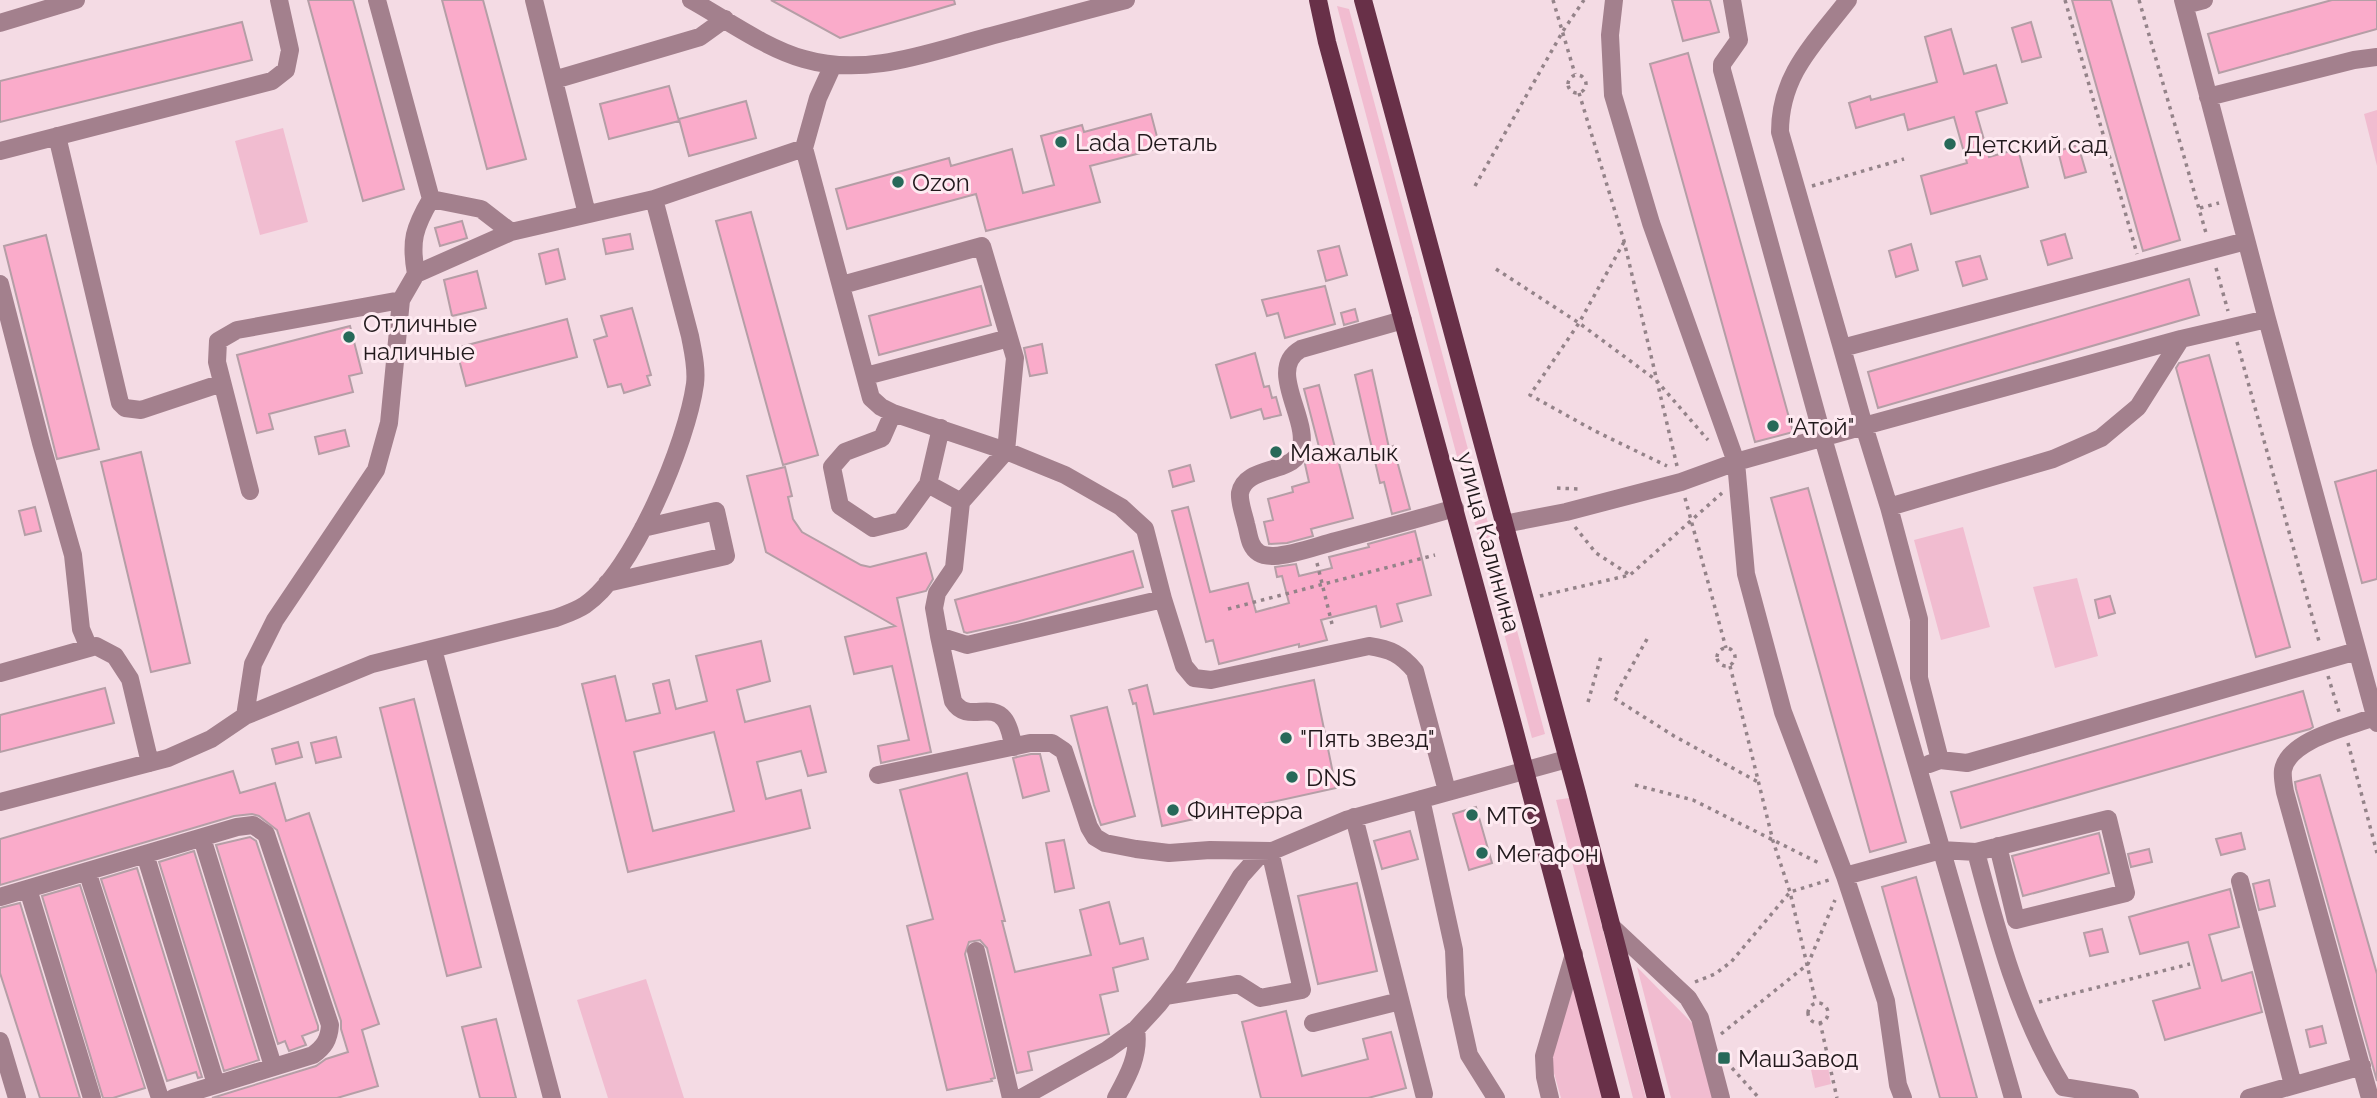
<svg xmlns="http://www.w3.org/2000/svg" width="2377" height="1098" font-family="Raleway,sans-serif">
  <rect width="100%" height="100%" fill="#f4dbe4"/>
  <path fill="#f1bcd0" d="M 1337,6 L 1349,9 L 1545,734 L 1532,738 Z
    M 2377,110 L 2377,166 L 2364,114 Z
    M 283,128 L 308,222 L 260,235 L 235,141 Z
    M 1963,527 L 1990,627 L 1941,640 L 1914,540 Z
    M 2077,578 L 2098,656 L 2055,668 L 2033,587 Z
    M 1569,798 L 1646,1098 L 1633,1098 L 1556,800 Z
    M 1637,967 L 1696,1027 L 1714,1098 L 1671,1098 Z
    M 646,979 L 684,1098 L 608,1098 L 577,1000 Z
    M 1573,982 L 1604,1098 L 1561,1098 L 1550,1059 Z
    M 1827,1061 L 1831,1084 L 1815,1088 L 1810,1065 Z"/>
  <path fill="#faabca" stroke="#b59ea6" stroke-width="2" fill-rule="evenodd" d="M 308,0 L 353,0 L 404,189 L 363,201 Z
    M 442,0 L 483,0 L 526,159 L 487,169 Z
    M 771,0 L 954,0 L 955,4 L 840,38 Z
    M 1672,0 L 1710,0 L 1719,32 L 1683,41 Z
    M 2072,0 L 2111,0 L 2180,240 L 2143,251 Z
    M 2332,0 L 2377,0 L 2377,29 L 2219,73 L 2208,34 Z
    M 242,22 L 252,60 L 0,122 L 0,81 Z
    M 2031,22 L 2041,57 L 2022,62 L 2012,28 Z
    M 1951,29 L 1964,74 L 1996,65 L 2007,103 L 1976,112 L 1989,157 L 2018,149 L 2028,187 L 1931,214 L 1921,176 L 1967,163 L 1954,117 L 1908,130 L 1904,114 L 1856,128 L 1849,103 L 1870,96 L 1871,100 L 1937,82 L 1925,37 Z
    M 1688,53 L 1793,432 L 1755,442 L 1650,64 Z
    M 669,86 L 679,121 L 609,139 L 600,104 Z
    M 746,101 L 756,138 L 689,156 L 679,119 Z
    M 1151,114 L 1160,148 L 1090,166 L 1100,202 L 986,231 L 976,194 L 847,229 L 836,189 L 949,158 L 951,166 L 1012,149 L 1023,193 L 1054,185 L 1041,136 L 1082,125 L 1084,132 Z
    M 2078,145 L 2086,172 L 2065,178 L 2058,151 Z
    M 751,212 L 818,455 L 783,465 L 716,221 Z
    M 462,221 L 467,238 L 440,246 L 435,228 Z
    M 630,234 L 633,249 L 606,254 L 603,239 Z
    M 2065,234 L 2072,258 L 2048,265 L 2041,241 Z
    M 46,235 L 99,449 L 57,459 L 4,246 Z
    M 1911,244 L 1918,270 L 1896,277 L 1889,251 Z
    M 1339,246 L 1347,275 L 1326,281 L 1318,251 Z
    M 558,249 L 565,279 L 546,284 L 539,254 Z
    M 1980,256 L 1987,279 L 1963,286 L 1956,262 Z
    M 477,271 L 486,308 L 452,316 L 444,280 Z
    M 2189,279 L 2199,315 L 1878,408 L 1868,372 Z
    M 981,286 L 991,325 L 879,355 L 869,316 Z
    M 1325,286 L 1335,324 L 1285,338 L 1278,313 L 1267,316 L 1262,300 Z
    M 632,308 L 651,375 L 647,376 L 650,385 L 624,393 L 621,384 L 608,387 L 594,340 L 607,336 L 601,316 Z
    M 1355,309 L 1358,321 L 1344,325 L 1341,313 Z
    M 567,319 L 577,357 L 466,386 L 456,348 Z
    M 350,326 L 362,373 L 349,376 L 353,392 L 269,414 L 273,429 L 257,433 L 237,355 Z
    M 1042,344 L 1047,373 L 1030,376 L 1024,348 Z
    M 1255,353 L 1264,387 L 1269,386 L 1272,398 L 1276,397 L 1281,415 L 1264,419 L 1261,409 L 1231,418 L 1216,365 Z
    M 2209,355 L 2290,647 L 2256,657 L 2176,368 L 2179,363 Z
    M 1372,370 L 1389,448 L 1393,446 L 1410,509 L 1392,514 L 1384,482 L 1380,483 L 1355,375 Z
    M 1319,385 L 1353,518 L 1311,529 L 1313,536 L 1287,543 L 1269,544 L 1264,522 L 1273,520 L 1268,499 L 1293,492 L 1292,487 L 1309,482 L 1305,464 L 1312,449 L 1319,447 L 1304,389 Z
    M 345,430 L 349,446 L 319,454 L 315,437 Z
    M 141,452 L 190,663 L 151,672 L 101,462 Z
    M 1190,465 L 1194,481 L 1173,487 L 1169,471 Z
    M 785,467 L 792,496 L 788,497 L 793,519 L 802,532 L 861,565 L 870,567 L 926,553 L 933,579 L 926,591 L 897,598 L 931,752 L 881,763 L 878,746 L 909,740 L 892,666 L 854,674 L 845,637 L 895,626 L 766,552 L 747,476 Z
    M 2377,470 L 2377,579 L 2362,583 L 2335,482 Z
    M 1808,488 L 1906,842 L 1870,852 L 1771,498 Z
    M 35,507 L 41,531 L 25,535 L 19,511 Z
    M 1188,507 L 1210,592 L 1248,583 L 1256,612 L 1289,603 L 1282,576 L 1277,577 L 1275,567 L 1296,564 L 1299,576 L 1332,568 L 1329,557 L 1369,547 L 1368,544 L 1415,531 L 1431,595 L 1397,604 L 1402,621 L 1381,627 L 1376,606 L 1321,620 L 1327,640 L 1299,647 L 1299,644 L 1219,664 L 1213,640 L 1206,642 L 1172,511 Z
    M 1133,551 L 1143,587 L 1016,622 L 967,633 L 964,632 L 955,600 Z
    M 2110,596 L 2115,613 L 2099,618 L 2095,600 Z
    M 761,641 L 770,681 L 737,690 L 745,722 L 810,706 L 826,772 L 808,776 L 801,751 L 757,762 L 766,799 L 801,790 L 810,828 L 628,872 L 582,684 L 615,676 L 626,721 L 660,713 L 653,684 L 669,680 L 676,709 L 707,701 L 696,656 ZM 714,732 L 734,811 L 653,831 L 634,752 Z
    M 1314,680 L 1336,788 L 1162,826 L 1136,703 L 1133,704 L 1129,690 L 1147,685 L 1154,714 Z
    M 105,688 L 114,723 L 0,752 L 0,715 Z
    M 2303,691 L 2313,727 L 2310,729 L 1961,828 L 1951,792 Z
    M 414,699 L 481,967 L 447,976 L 380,708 Z
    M 1107,707 L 1135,816 L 1101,825 L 1094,805 L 1071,716 Z
    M 336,737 L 341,757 L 316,763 L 311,743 Z
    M 298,742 L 302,757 L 276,764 L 272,749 Z
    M 1031,754 L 1040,754 L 1049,791 L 1023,798 L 1013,758 Z
    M 233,771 L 240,793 L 275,783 L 286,821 L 309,813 L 379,1024 L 362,1030 L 378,1086 L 337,1098 L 212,1098 L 316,1066 L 326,1059 L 348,1052 L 341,1029 L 341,1021 L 277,830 L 259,816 L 252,814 L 234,816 L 0,885 L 0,839 Z
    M 967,773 L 1005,921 L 1002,921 L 1015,972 L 1091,955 L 1080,910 L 1109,902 L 1120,944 L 1143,938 L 1148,959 L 1113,968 L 1118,991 L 1100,995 L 1109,1034 L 1028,1052 L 1032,1070 L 1017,1073 L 987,948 L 980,940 L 969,942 L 965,954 L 995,1078 L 991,1079 L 992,1081 L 947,1090 L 907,926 L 933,919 L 900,790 Z
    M 2320,775 L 2377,974 L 2377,1081 L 2296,789 L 2295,782 Z
    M 1476,807 L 1492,863 L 1469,870 L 1453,814 Z
    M 1410,831 L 1418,859 L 1382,869 L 1374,841 Z
    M 2099,833 L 2109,873 L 2023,896 L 2012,856 Z
    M 2241,833 L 2245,849 L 2221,855 L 2216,839 Z
    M 250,837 L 256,841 L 318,1026 L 318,1030 L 302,1036 L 306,1045 L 289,1051 L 285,1041 L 278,1044 L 216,845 Z
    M 1064,840 L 1074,888 L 1055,892 L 1046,843 Z
    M 2149,849 L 2152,862 L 2131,867 L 2128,854 Z
    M 194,851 L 259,1060 L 224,1071 L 159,862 Z
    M 137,868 L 202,1077 L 198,1078 L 196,1072 L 167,1081 L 101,879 Z
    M 1916,877 L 1977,1098 L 1940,1098 L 1882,887 Z
    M 2269,880 L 2275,906 L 2259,910 L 2253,884 Z
    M 1357,883 L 1377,971 L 1318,984 L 1298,896 Z
    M 80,885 L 145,1088 L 113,1098 L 103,1098 L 42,896 Z
    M 2230,889 L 2239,927 L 2209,935 L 2222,981 L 2252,972 L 2262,1012 L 2165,1040 L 2153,1001 L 2200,988 L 2188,942 L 2140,954 L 2129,917 Z
    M 20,903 L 80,1098 L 40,1098 L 0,973 L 0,908 Z
    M 2102,929 L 2108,952 L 2090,956 L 2084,933 Z
    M 1286,1011 L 1302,1076 L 1368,1059 L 1363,1039 L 1391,1032 L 1406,1088 L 1368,1098 L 1261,1098 L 1242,1022 Z
    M 496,1019 L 516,1098 L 480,1098 L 462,1027 Z
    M 2322,1026 L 2326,1043 L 2310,1047 L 2306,1030 Z"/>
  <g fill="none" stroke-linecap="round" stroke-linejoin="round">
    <path stroke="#948389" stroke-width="3.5" stroke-dasharray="3.5 5" stroke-linecap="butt" d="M 1553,0 L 1575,74
      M 2065,0 L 2137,254
      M 2139,0 L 2206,233
      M1568 84a9 9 0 1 1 18 0a9 9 0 1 1-18 0Z
      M 1579,93 L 1624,241 L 1677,466
      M 1475,186 L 1563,31 L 1584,0
      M 1812,186 L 1904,159
      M 2200,208 L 2219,203
      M 1624,242 L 1579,323 L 1530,395 L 1595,431 L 1667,466
      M 2216,268 L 2228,311
      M 1496,269 L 1579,323 L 1656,380 L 1708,440
      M 2237,342 L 2320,645
      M 1557,488 L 1579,489
      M 1685,498 L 1726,648
      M 1575,527 L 1596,553 L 1630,575
      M 1317,563 L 1332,624
      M 1540,596 L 1630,575 L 1722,493
      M 1228,609 L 1435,555
      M 1647,639 L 1614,698 L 1674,736 L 1758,782
      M1717 657a9 9 0 1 1 18 0a9 9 0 1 1-18 0Z
      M 1730,666 L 1773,841 L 1790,892 L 1816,1003
      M 2328,676 L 2339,712
      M 1588,702 L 1602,653
      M 2348,743 L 2377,853
      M 1635,785 L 1693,800 L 1821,864
      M 1695,982 L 1715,974 L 1731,962 L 1790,892 L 1829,880
      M 2039,1002 L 2190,964
      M1808 1013a10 10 0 1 1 20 0a10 10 0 1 1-20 0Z
      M 1820,1022 L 1837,1098
      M 1721,1034 L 1808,964 L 1835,900
      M 1732,1068 L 1759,1098"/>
    <path stroke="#a3808d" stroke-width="18" d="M 377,0 L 431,199 C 414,228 410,241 416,274
      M 534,0 L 587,214
      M 691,0 C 727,20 765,48 804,59 C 866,77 927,53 987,37 C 1033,25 1079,12 1126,0
      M 1614,0 L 1610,35 L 1613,95 L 1651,223 L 1736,462 L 1746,574 L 1783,712 L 1845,876 L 1886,1001 L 1898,1085 L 1903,1098
      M 1732,0 L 1739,40 L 1722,64 L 1722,70 L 1823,438 L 2013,1098
      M 2183,0 L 2267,319 L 2377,723
      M 2185,5 L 2204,0
      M 0,23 L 76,0
      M 833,65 L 818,98 L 804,148 L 871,398 L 881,407 L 893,413 L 1006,451 L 1065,475 L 1121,507 L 1145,529 L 1163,599
      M 554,80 L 700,37 L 725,19
      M 2208,97 L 2354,60 L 2377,57
      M 57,136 L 120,403 L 125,408 L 141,410 L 222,383
      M 0,151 L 272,81 L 286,70 L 290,50 L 279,0
      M 431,199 L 481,209 L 511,232
      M 0,284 L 41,443 L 73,555 L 81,629 L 89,648
      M 842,285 L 982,246 L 1015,358 L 1006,451 L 961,502 L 954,568 L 937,593 L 934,608 L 939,636 L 967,645 L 1163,599 L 1184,666 L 1194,678 L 1211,680 L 1369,646 C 1390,649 1401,654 1415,671 L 1447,791
      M 1403,320 L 1301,349 C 1264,370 1314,423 1299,453 C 1289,474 1245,466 1240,493 C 1239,502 1244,515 1246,524 C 1249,534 1249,547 1259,553 C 1262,555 1270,556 1274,556 C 1294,555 1317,546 1336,541 C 1376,530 1415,520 1455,508
      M 1842,348 L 1780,132 C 1780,74 1815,43 1848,0
      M 866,376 L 1009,338
      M 893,413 L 882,438 L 845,452 L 832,467 L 840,506 L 873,528 L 901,521 L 928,484 L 941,428
      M 928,484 L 961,502
      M 250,491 L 217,362 L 218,341 L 237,330 L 401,300
      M 1889,507 L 2053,459 L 2101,438 L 2138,407 L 2181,339 L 2267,319
      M 1504,524 L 1566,512 L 1681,482 L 1736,462 L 1864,426 L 1842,348 L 2246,241
      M 607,583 L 726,556 L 716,511 L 643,528
      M 939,636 L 953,701 C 967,724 990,701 1004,719 C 1010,726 1011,738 1014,747
      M 433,649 L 552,1098
      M 0,673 L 96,646 L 115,656 L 130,679 L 150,763
      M 245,716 L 253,664 L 275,620 L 376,470 L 389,423 L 401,300 L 416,274 L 511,232 L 654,199 L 804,148
      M 1940,760 L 1919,678 L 1919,619 L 1889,507 L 1864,426 L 2181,339
      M 1929,764 L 1940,760 L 1967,763 L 2357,651
      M 878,775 L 1030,743 L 1052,743 L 1064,751 L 1089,827 L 1095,837 L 1105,843 L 1136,849 L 1169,853 L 1210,850 L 1270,851 L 1302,990 L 1260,998 L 1238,984 L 1165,996
      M 1421,799 L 1454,950 L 1456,996 L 1469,1055 L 1496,1098
      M 0,802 L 168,758 L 211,739 L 245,716 L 372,664 L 556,618 C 566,614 576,611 585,605 C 634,571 687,442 695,384 C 697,368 693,352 690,336 L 654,199
      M 1354,817 L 1424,1094
      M 202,838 L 273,1066
      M 1976,852 L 2108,819 L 2126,893 L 2016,920 L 1998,846
      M 145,854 L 216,1084
      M 87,871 L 160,1098
      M 1845,876 L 1941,850 L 1976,852 C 1997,932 2019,1015 2063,1087 L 2130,1098
      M 2240,881 L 2293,1085
      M 28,889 L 92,1098
      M 0,897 L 237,827 L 253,825 L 266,834 L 330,1025 C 329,1040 324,1047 313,1055 L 173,1098
      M 1611,926 L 1688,998 L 1700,1018 L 1721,1098
      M 976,951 L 1011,1098
      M 1313,1023 L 1400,1001
      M 0,1041 L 17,1098
      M 1021,1098 L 1107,1050 L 1136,1029 L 1158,1005 L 1181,975 L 1241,876 L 1258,857 L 1346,820 L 1567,759
      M 1116,1098 C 1128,1076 1140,1055 1136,1029
      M 1550,1098 L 1545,1077 L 1544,1056 L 1574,954
      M 2249,1098 L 2362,1066
      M 2370,1098 L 2285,792 C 2284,786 2282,777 2283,770 C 2289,739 2349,727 2375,717"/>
    <path stroke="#683048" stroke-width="18" d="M 1318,0 L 1327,42 L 1513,725 L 1611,1098
      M 1363,0 L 1577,793 L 1656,1098"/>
  </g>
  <g fill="#276959" stroke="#feeaf1" stroke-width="2.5">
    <circle cx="1061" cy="142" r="7"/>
    <circle cx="1950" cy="144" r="7"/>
    <circle cx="898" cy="182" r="7"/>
    <circle cx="349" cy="337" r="7"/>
    <circle cx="1773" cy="426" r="7"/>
    <circle cx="1276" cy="452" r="7"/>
    <circle cx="1286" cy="738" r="7"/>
    <circle cx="1292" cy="777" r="7"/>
    <circle cx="1173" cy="810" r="7"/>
    <circle cx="1472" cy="815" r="7"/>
    <circle cx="1482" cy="853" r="7"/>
    <rect x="1717" y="1051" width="14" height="14" rx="3.5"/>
  </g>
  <g text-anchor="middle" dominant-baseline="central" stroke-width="6" stroke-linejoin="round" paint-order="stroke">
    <g font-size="24" fill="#21191c" stroke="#feeaf1" text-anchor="start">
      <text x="1075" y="142">Lada Dеталь</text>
      <text x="1964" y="144">Детский сад</text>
      <text x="912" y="182">Ozon</text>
      <text x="363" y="323">Отличные<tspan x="363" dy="28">наличные</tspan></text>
      <text x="1787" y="426">"Атой"</text>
      <text x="1290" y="452">Мажалык</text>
      <text x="1300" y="738">"Пять звезд"</text>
      <text x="1306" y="777">DNS</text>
      <text x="1187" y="810">Финтерра</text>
      <text x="1486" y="815">МТС</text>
      <text x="1496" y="853">Мегафон</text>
      <text x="1738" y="1058">МашЗавод</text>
    </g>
    <g font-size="24" fill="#21191c" stroke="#feeaf1">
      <text transform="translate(1489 542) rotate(75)">улица Калинина</text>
    </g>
  </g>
</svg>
